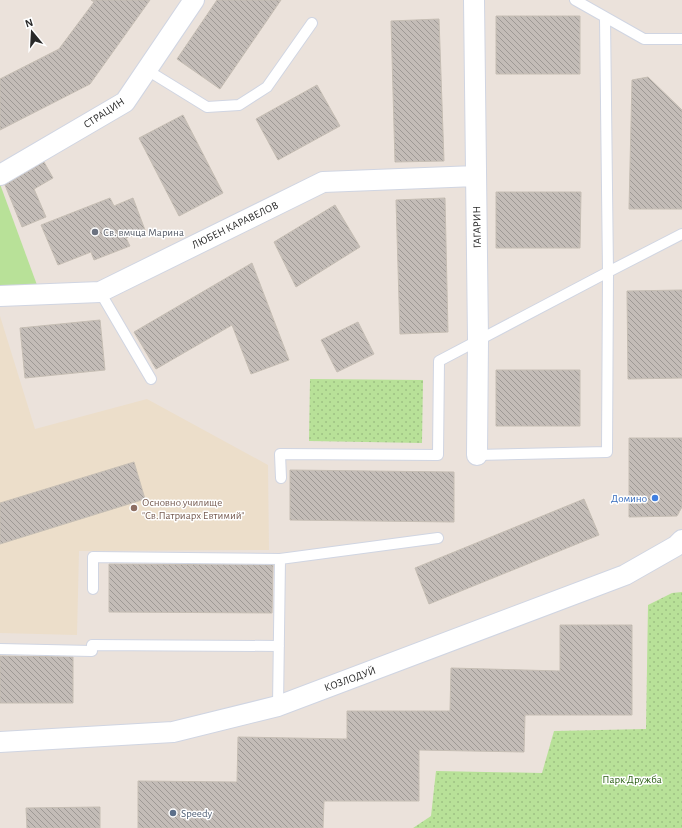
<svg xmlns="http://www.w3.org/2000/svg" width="682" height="828" font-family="'Alegreya Sans',sans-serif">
  <defs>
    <pattern id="park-dots" width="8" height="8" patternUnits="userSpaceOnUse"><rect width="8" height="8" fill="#b8e198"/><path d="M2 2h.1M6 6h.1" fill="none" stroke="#9ec183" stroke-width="1.8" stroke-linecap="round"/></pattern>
    <pattern id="building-back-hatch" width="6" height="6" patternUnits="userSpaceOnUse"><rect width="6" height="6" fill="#c3bcb7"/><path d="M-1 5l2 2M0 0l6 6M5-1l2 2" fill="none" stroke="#9e9995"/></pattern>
  </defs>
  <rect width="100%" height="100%" fill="#ebe2db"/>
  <path fill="#ecdeca" d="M 0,316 L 35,429 L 147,399 L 268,465 L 269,550 L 79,551 L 77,635 L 0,633 Z"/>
  <path fill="#b8e198" d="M 0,184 L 37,285 L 0,288 Z"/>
  <path fill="url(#park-dots)" d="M 310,379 L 423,380 L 422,443 L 309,441 Z
    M 682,592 L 682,828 L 413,828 L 431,816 L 436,771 L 542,773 L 554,731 L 646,729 L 648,605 L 672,593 Z"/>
  <path fill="url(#building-back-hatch)" stroke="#c6beb4" d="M 91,0 L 150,0 L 90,84 L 0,130 L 0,79 L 59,49 L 94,2 Z
    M 217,0 L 281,0 L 220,89 L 177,59 Z
    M 496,16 L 580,16 L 580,74 L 496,74 Z
    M 439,19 L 444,161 L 395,162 L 391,21 Z
    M 648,77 L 682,110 L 682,209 L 629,209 L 632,80 Z
    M 317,85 L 340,126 L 278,160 L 256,119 Z
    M 183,115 L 223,193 L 179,216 L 139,138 Z
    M 44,162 L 53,178 L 34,189 L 46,217 L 22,227 L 5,185 Z
    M 496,192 L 581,192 L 580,248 L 496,248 Z
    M 110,198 L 114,206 L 133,198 L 145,230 L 126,238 L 130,246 L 94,260 L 91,252 L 58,265 L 41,225 Z
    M 445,198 L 448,332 L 400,334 L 396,200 Z
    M 335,205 L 360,247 L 296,287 L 274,242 Z
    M 252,263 L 289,360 L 251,374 L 232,325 L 156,369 L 134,332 Z
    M 682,290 L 682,378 L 628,379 L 627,291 Z
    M 100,320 L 105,370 L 25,378 L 20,328 Z
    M 358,322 L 374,354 L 337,372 L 321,340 Z
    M 496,370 L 580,370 L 580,426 L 496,426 Z
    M 629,438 L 682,438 L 682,507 L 677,516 L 629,517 Z
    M 134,462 L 145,499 L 0,544 L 0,503 Z
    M 290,470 L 454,472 L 454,522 L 290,520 Z
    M 584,499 L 599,535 L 429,604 L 415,568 Z
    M 109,564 L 273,565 L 272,613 L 109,612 Z
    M 560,625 L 632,625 L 632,715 L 525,715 L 524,752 L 419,750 L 419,801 L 324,801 L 323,828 L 138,828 L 138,781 L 237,782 L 238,737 L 347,739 L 347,711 L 450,711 L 451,668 L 560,671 Z
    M 0,656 L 73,657 L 73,703 L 0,703 Z
    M 100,807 L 100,828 L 27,828 L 26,808 Z"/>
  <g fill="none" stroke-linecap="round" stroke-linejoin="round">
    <defs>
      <path id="lane" d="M 575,0 L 644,39 L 682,39
        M 147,70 L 207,107 L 239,105 L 267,87 L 312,23
        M 100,292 L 151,379
        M 477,455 L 607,452 L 608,272 L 605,18
        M 281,478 L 280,454 L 438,455 L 439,361 L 608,272 L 682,234
        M 93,589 L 93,557 L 280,559 L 438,538
        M 92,645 L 279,646
        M 0,649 L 92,651
        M 278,706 L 280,559"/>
      <path id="street" d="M 474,0 L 478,340 L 477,455
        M 0,175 L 125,102 L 194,0
        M 0,296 L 100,292 L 323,182 L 476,176
        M 0,742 L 173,732 L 278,706 L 625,575 L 676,546 L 682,540"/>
    </defs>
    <use href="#lane" stroke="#d0d5e2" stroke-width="12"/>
    <use href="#street" stroke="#d0d5e2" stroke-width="22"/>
    <use href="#lane" stroke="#fff" stroke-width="10"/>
    <use href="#street" stroke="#fff" stroke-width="20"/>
  </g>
  <circle fill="#6b7280" stroke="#fff" stroke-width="1.5" cx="95" cy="232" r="4"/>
  <circle fill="#3f7fe0" stroke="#fff" stroke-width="1.5" cx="655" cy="498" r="4"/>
  <circle fill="#8d6e63" stroke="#fff" stroke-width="1.5" cx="134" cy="508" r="4"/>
  <circle fill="#5c6f8a" stroke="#fff" stroke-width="1.5" cx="173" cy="813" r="4"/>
  <g text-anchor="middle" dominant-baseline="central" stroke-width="3" stroke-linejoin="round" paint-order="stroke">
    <g font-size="11" fill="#292929" stroke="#fff">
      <text transform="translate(104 113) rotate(-33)">СТРАЦИН</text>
      <text transform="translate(235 225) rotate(-26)">ЛЮБЕН КАРАВЕЛОВ</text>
      <text transform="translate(477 227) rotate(-91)">ГАГАРИН</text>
      <text transform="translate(350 679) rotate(-20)">КОЗЛОДУЙ</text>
    </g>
    <g font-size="11" fill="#5b616d" stroke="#fff" text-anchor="start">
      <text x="103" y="232">Св. вмчца Марина</text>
    </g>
    <g font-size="11" fill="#366cbe" stroke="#fff" text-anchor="end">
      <text x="647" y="498">Домино</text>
    </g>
    <g font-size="11" fill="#785e54" stroke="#fff" text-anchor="start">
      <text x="142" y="502">Основно училище<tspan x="142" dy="13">"Св.Патриарх Евтимий"</tspan></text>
    </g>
    <g font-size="11" fill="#31641b" stroke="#fff">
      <text x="632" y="779">Парк Дружба</text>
    </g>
    <g font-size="11" fill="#4e5e75" stroke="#fff" text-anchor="start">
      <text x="181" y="813">Speedy</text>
    </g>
  </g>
  <g transform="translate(32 32) rotate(342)" stroke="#ffffff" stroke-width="3" paint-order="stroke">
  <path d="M0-3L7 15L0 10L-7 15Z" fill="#292929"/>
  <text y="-6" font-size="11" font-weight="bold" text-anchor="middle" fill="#292929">N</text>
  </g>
</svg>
